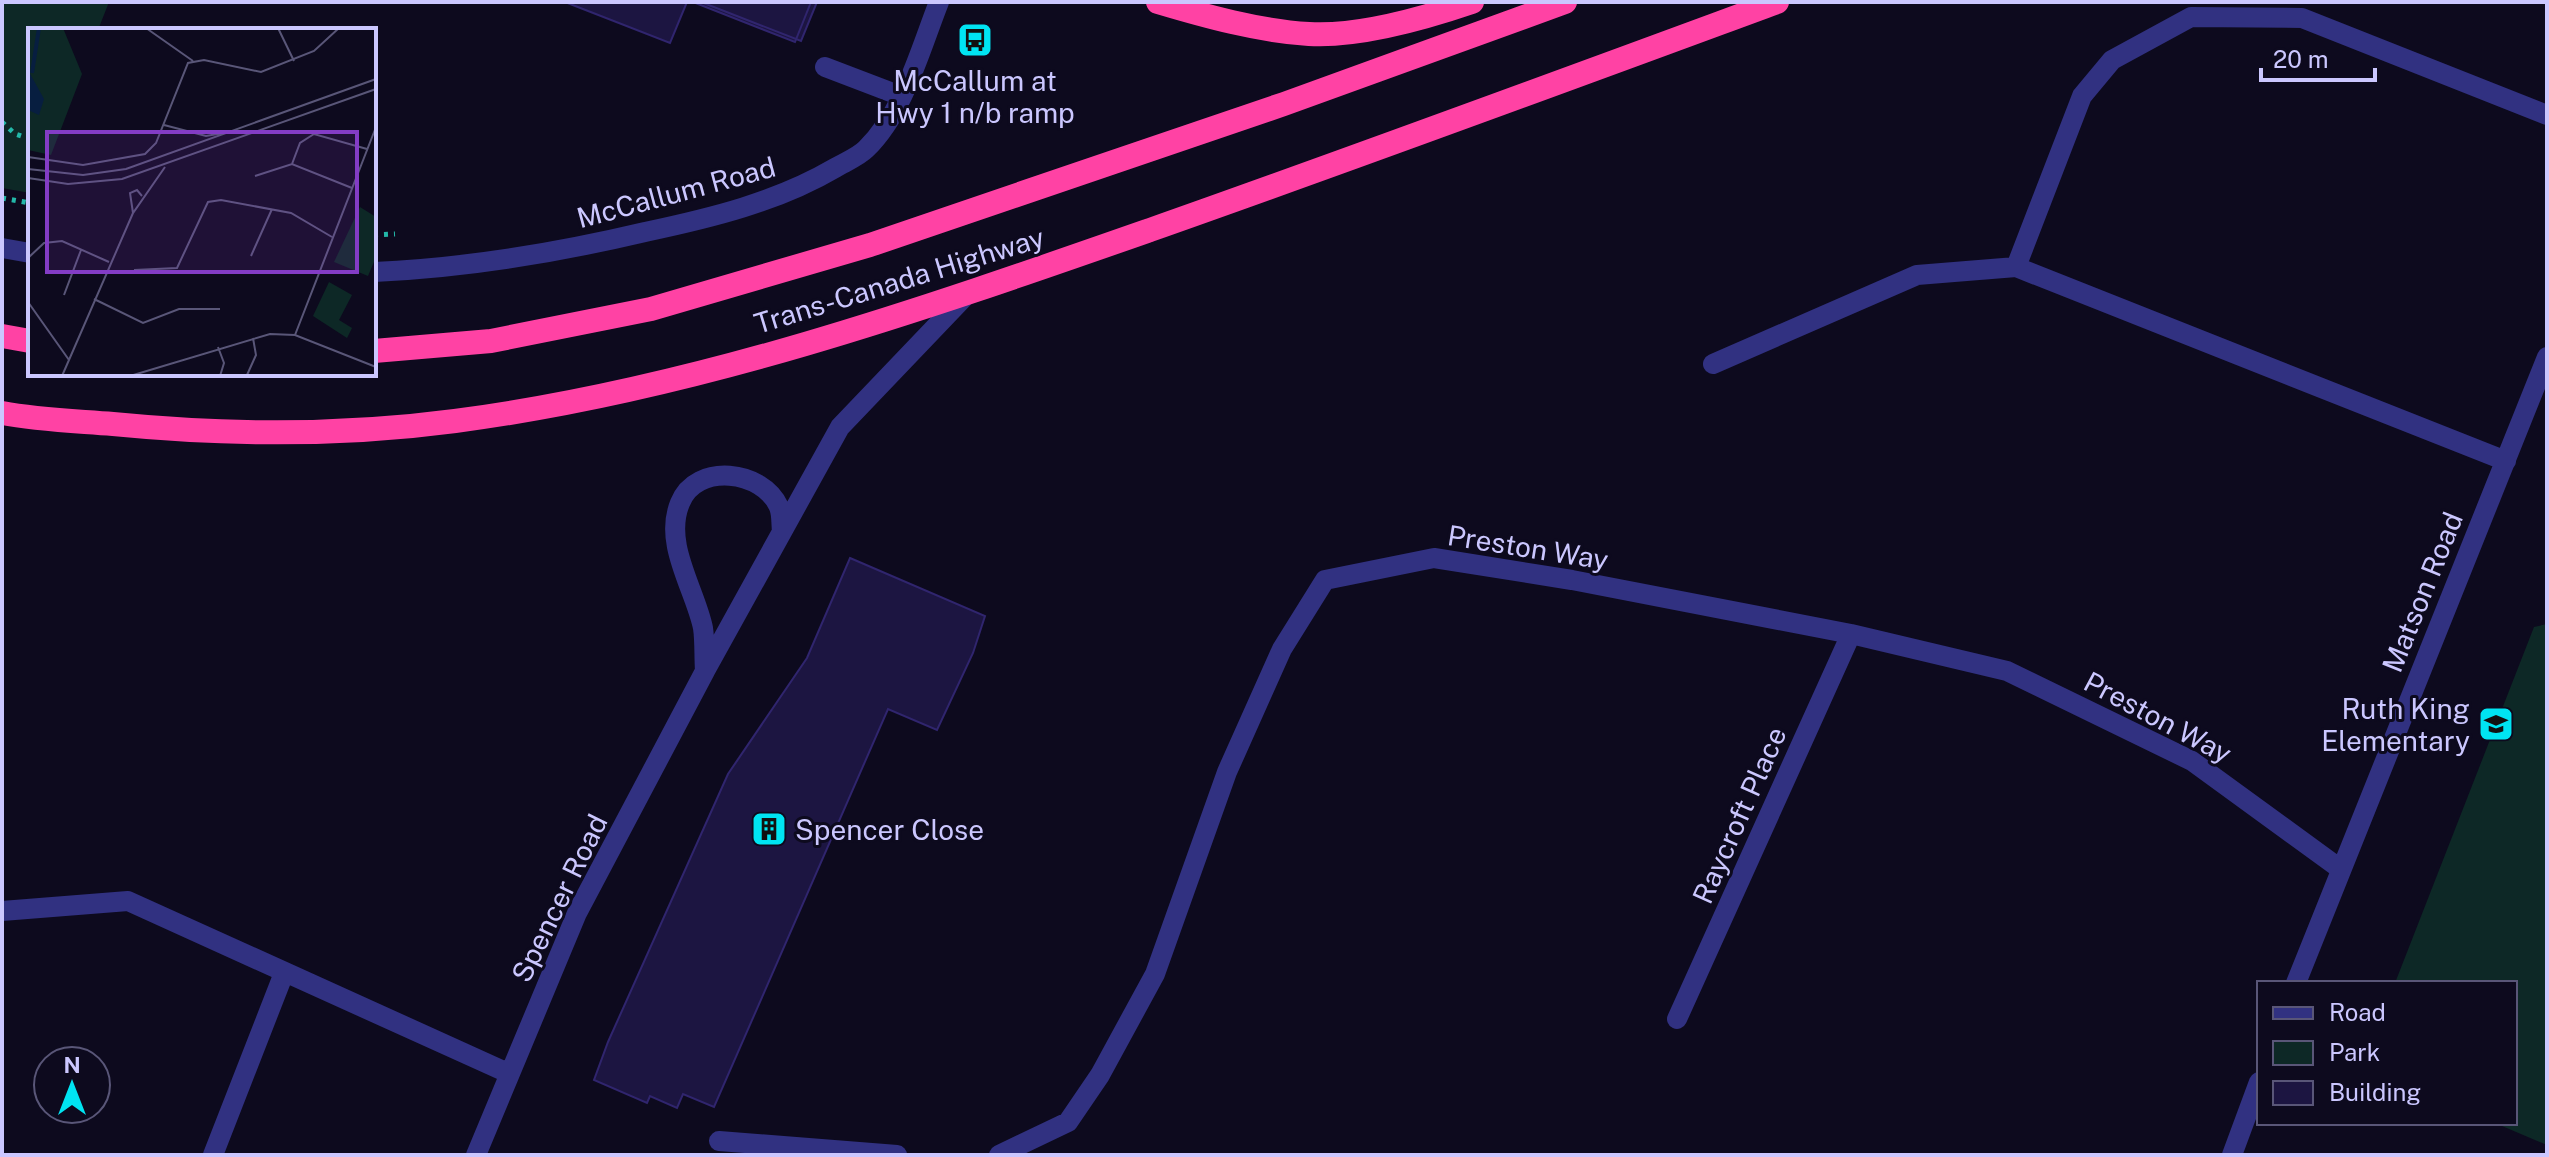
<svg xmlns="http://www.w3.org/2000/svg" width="2549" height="1157" font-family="'Public Sans',sans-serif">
  <rect width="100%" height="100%" fill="#0d0a1e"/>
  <path fill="#0d2826" d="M 2,2 L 109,2 L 98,30 L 30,30 L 30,193 L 2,188 Z
    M 2547,624 L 2547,1145 L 2495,1123 L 2515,1123 L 2515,983 L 2395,983 L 2534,627 Z"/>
  <path fill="#1c1541" stroke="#30256e" stroke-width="2" d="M 565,2 L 687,2 L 670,43 Z
    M 693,2 L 811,2 L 795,42 Z
    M 701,2 L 817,2 L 801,41 Z
    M 850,558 L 985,616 L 973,653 L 937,730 L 888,709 L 714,1107 L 683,1094 L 677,1108 L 650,1096 L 647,1103 L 594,1080 L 608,1042 L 728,774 L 807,658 Z"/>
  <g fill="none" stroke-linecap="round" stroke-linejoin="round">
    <path stroke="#23b7a8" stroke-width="5" stroke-dasharray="4 6" stroke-linecap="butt" d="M 2,122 L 15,134 L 30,139
      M 2,198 L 30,203
      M 374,235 L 395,234"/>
    <path stroke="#313181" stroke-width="20" d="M 825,67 L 901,96
      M 2,248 L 30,253
      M 2016,267 L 2082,96 L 2112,60 L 2191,17 L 2302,18 L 2547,115
      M 374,272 C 466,268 556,253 645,232 C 711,218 777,202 835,168 C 845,162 858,157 866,149 C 904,112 920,50 939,2
      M 1713,364 L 1917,275 L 2016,267 L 2506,461
      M 782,531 C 781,524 782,514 779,507 C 763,470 696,462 680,503 C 663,544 695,589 703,628 C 705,641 704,657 705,671 L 840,427 L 969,292
      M 2,911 L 128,901 L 508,1073
      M 2296,983 L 2547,357
      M 1677,1019 L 1851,634
      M 719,1141 L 897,1155
      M 213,1155 L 284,973
      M 476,1155 L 577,913 L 705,671
      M 999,1155 L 1068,1122 L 1100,1075 L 1155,974 L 1227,772 L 1282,649 L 1325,580 L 1434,558 L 1572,580 L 1851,634 L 2007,671 L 2192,761 L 2339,868
      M 2232,1155 L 2259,1082"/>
    <path stroke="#ff42a4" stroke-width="24" d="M 1158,2 C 1205,16 1259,31 1309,34 C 1359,37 1425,18 1472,2
      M 2,336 L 30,341
      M 374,351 L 491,341 L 651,309 L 870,245 L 1284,104 L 1565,2
      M 2,413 C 38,420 76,421 113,424 C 225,435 342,436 455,421 C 693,390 924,309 1150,230 C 1360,156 1568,79 1777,2"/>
  </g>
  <defs>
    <symbol id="bus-square" viewBox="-11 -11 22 22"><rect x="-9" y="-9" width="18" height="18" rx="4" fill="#00e4f2" stroke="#0d0a1e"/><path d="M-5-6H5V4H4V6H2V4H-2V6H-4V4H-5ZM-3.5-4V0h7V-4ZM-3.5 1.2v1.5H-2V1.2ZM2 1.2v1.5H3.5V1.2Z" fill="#111"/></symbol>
    <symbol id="school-square" viewBox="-11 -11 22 22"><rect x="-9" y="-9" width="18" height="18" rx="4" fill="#00e4f2" stroke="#0d0a1e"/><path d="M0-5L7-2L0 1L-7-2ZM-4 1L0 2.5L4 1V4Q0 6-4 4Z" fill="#111"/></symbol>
    <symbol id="building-square" viewBox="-11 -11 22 22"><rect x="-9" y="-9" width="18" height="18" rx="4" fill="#00e4f2" stroke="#0d0a1e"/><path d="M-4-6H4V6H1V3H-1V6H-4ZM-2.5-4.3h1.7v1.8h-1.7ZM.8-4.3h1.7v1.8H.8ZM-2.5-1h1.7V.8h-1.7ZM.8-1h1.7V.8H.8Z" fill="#111"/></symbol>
  </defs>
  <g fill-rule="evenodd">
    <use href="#bus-square" x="955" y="20" width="40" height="40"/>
    <use href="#school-square" x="2476" y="704" width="40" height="40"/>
    <use href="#building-square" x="749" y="809" width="40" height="40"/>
  </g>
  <g text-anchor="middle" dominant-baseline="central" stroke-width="6" stroke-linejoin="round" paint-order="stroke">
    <g font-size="28" fill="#cbc7ff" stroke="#0d0a1e">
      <text x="975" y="80">McCallum at<tspan x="975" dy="32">Hwy 1 n/b ramp</tspan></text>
      <text x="2470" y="708" text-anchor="end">Ruth King<tspan x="2470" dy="32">Elementary</tspan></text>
      <text x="795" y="829" text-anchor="start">Spencer Close</text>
    </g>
    <g font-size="28" fill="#cbc7ff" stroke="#0d0a1e">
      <text transform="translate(676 192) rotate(-15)">McCallum Road</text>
      <text transform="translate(899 280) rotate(-17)">Trans-Canada Highway</text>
      <text transform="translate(1528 547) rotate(9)">Preston Way</text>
      <text transform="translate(2422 592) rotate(-68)">Matson Road</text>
      <text transform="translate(2158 717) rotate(28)">Preston Way</text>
      <text transform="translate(1739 815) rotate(-66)">Raycroft Place</text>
      <text transform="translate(559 898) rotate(-64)">Spencer Road</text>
    </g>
  </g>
  <g transform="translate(28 28)">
    <rect width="348" height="348" fill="#0d0a1e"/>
    <path d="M 0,0 L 35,0 L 54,46 L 23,127 L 0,122 ZM 332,179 L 348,189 L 348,229 L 340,248 L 306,234 ZM 301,254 L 324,267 L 311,292 L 324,300 L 319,310 L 285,288 Z" fill="#0d2826"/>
    <path d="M 0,42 L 16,71 L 11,87 L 0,82 Z" fill="#071e40"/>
    <path fill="none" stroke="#071e40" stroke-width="4" d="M 4,45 L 11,0"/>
    <path fill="none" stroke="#595678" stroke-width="2" d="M 118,0 L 165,33M 250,0 L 266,33M 136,97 L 178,108 L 195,105M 0,129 L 55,137 L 117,126 L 128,115 L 160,35 L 176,32 L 233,44 L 286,23 L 311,0M 264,136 L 272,115 L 286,106 L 339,121M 0,141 L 55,147 L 98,141 L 348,51M 227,148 L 264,136 L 324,160M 0,150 L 40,156 L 94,151 L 348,61M 114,168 L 109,162 L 102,165 L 105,185 L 137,139M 223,228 L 244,181M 0,230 L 16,215 L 34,213 L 81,234M 106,242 L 149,240 L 180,174 L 193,172 L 263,185 L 304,209M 36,267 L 53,222M 66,271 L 115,295 L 151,281 L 192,281M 0,274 L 41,332M 267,307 L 348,99M 190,319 L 196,335 L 192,348M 219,347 L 228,327 L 225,310M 34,348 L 105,185M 102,348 L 242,306 L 267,307 L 348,339"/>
    <path fill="#833cc5" fill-opacity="0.15" stroke="#833cc5" stroke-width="4" d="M 19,104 L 329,104 L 329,244 L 19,244 Z"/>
    <rect width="348" height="348" fill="none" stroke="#cbc7ff" stroke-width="4"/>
  </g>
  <rect width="2549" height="1157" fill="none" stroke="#cbc7ff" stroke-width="8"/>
  <rect x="2257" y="981" width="260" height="144" fill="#0d0a1e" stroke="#595678" stroke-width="2"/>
  <rect x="2273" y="1007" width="40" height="12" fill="#313181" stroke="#595678" stroke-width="2"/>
  <text x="2329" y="1021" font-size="24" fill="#cbc7ff">Road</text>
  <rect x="2273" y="1041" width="40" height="24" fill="#0d2826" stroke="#595678" stroke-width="2"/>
  <text x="2329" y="1061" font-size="24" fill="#cbc7ff">Park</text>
  <rect x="2273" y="1081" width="40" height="24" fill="#1c1541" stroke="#595678" stroke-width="2"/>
  <text x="2329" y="1101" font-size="24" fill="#cbc7ff">Building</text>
  <g transform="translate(72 1085)"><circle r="38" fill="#0d0a1e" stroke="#595678" stroke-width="2"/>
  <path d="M0-6L14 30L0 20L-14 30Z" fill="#00e4f2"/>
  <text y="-12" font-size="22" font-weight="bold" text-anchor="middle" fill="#cbc7ff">N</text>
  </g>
  <path d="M2261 68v12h114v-12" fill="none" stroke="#cbc7ff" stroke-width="4"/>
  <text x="2273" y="68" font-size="24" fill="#cbc7ff" stroke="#0d0a1e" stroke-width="6" paint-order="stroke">20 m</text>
</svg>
